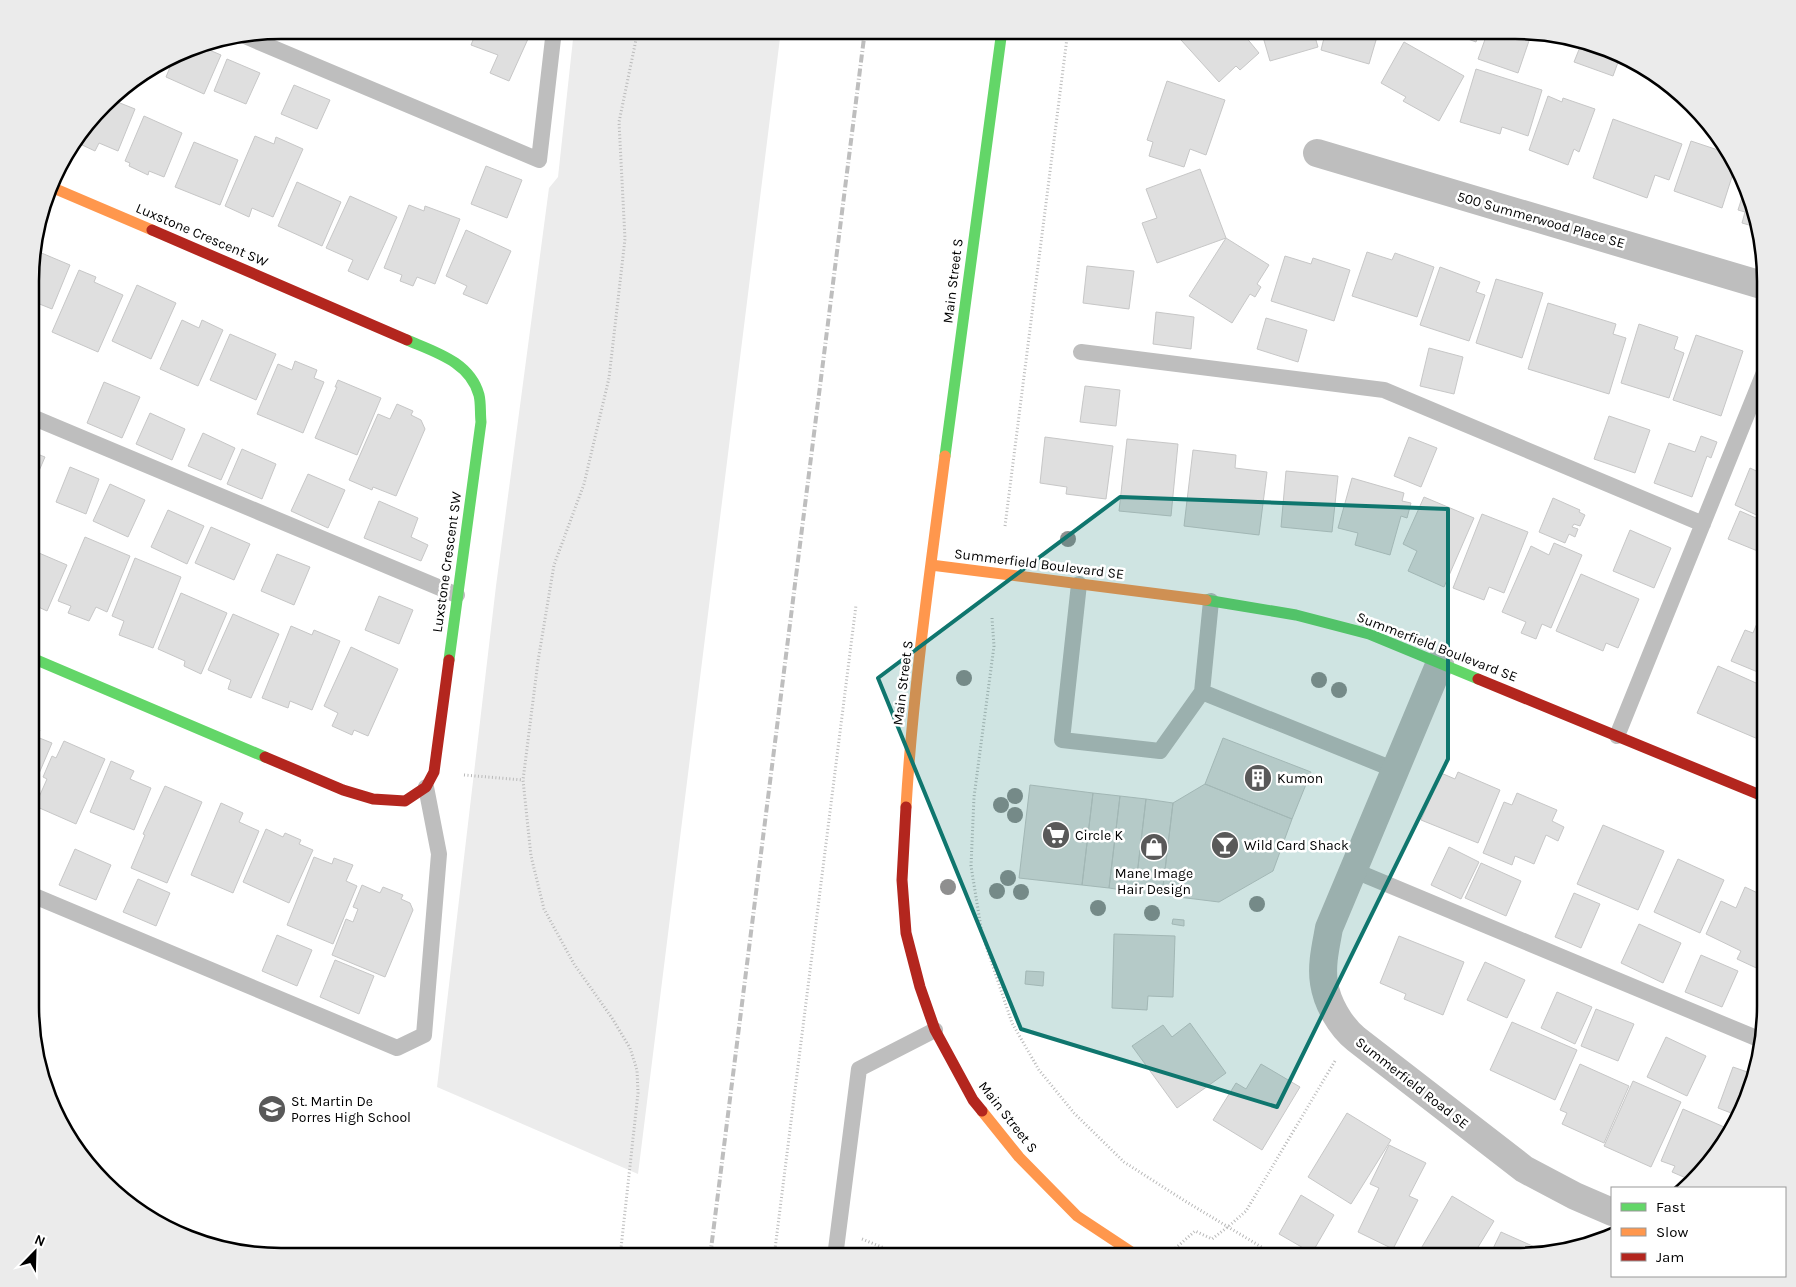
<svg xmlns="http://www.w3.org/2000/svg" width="1796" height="1287" font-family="Karla,sans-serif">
  <rect width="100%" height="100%" fill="#fff"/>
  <path fill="#ececec" d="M 574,30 L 781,30 L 638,1174 L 437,1087 L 496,586 L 549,188 L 558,177 Z"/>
  <path fill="#dfdfdf" stroke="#c7c7c7" d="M 286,30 L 301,30 L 298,35 Z
    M 477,30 L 532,30 L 509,81 L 490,73 L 498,55 L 471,45 Z
    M 1172,30 L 1240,30 L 1259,53 L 1240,70 L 1236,66 L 1219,82 Z
    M 1261,30 L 1313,30 L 1318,47 L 1270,61 Z
    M 1326,30 L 1379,30 L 1369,64 L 1321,50 Z
    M 1444,30 L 1480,31 L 1476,42 Z
    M 1488,31 L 1532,32 L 1518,73 L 1478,59 Z
    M 1404,42 L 1464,76 L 1439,121 L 1403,101 L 1406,97 L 1381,83 Z
    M 1582,42 L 1611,49 L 1621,54 L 1613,76 L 1574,62 Z
    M 200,46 L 221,55 L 204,94 L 166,77 L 175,55 L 185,49 Z
    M 227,59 L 260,73 L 246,104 L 214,91 Z
    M 1476,69 L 1542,90 L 1528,136 L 1502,127 L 1500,134 L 1460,122 Z
    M 1663,79 L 1668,82 L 1681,95 L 1660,87 Z
    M 1167,81 L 1225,100 L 1206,155 L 1190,149 L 1184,167 L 1149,156 L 1153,142 L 1147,140 Z
    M 294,85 L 330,100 L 317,129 L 281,114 Z
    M 1548,96 L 1562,102 L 1563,98 L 1595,109 L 1579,152 L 1574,149 L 1568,165 L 1529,150 Z
    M 110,99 L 135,109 L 118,151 L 99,143 L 95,151 L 80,144 L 83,137 L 81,136 Z
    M 144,116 L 182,133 L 164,177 L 149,171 L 148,175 L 129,166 L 130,163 L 125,161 Z
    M 1613,119 L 1682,144 L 1669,180 L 1655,175 L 1647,198 L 1593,178 Z
    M 255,136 L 274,144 L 276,137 L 303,149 L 273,217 L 252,208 L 249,217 L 225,206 Z
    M 1691,141 L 1730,154 L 1736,164 L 1722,208 L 1674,191 Z
    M 194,142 L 238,160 L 220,205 L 175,187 Z
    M 486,166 L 522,180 L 507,218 L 471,204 Z
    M 1200,169 L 1226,238 L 1157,263 L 1142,223 L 1157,218 L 1146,189 Z
    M 297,182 L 341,202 L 322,246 L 278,226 Z
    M 1745,188 L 1756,227 L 1742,223 L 1745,212 L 1738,210 Z
    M 350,196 L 397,217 L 368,280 L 348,271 L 353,260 L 326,248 Z
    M 409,205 L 424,211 L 425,206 L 460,219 L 435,284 L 417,277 L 413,286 L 400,281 L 402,275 L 384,268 Z
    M 466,230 L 511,251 L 487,304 L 463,294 L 467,286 L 446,276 Z
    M 1226,238 L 1269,265 L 1257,284 L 1261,287 L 1255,297 L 1250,294 L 1232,323 L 1189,296 Z
    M 32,249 L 70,265 L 52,309 L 32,301 Z
    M 1367,252 L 1392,260 L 1395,253 L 1434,267 L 1417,317 L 1352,296 Z
    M 1285,256 L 1311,264 L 1313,258 L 1350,270 L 1334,321 L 1271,301 Z
    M 1087,266 L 1134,271 L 1129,309 L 1083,303 Z
    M 1440,267 L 1480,282 L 1476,292 L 1485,295 L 1469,341 L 1420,325 Z
    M 79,270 L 96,277 L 94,282 L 123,295 L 98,352 L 52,332 Z
    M 1496,279 L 1543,293 L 1522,358 L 1476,343 Z
    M 137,285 L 176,303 L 151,359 L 112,341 Z
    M 1548,303 L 1616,324 L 1613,334 L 1626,338 L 1609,394 L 1528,369 Z
    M 1156,312 L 1194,317 L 1191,349 L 1153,344 Z
    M 1266,318 L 1307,330 L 1298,362 L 1257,349 Z
    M 182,320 L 199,328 L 202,320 L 223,330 L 198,386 L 160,369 Z
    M 1639,324 L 1678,337 L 1674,349 L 1684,353 L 1669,398 L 1621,383 Z
    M 230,334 L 276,354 L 256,400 L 210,380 Z
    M 1696,335 L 1743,351 L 1721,416 L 1673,400 Z
    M 1429,348 L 1463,357 L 1454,394 L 1420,386 Z
    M 295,361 L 317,370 L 314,378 L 324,382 L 303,433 L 257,414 L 278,364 L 292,370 Z
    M 338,380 L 381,398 L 357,455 L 315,438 L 337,387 L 335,387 Z
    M 104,382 L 140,397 L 122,438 L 87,423 Z
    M 1085,386 L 1120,390 L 1116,426 L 1080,422 Z
    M 397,404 L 413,411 L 411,415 L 421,420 L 425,429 L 396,496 L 373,487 L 372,490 L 349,480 L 378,414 L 390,419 Z
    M 150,413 L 185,429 L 172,460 L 136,444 Z
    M 1609,416 L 1650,430 L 1635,473 L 1594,459 Z
    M 203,433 L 235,448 L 221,480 L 188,466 Z
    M 1701,436 L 1717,442 L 1711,458 L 1707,456 L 1692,497 L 1654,483 L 1669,443 L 1695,452 Z
    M 1045,437 L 1113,446 L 1106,499 L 1066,494 L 1067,487 L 1040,483 Z
    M 1409,437 L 1437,448 L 1421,487 L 1394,476 Z
    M 1127,439 L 1178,444 L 1171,516 L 1119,511 Z
    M 242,449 L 276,464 L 262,499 L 227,484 Z
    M 1193,450 L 1236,455 L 1235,468 L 1267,472 L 1259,535 L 1184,526 Z
    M 32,452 L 45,457 L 32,487 Z
    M 70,467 L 99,479 L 86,514 L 56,502 Z
    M 1750,468 L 1765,475 L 1765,519 L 1735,505 Z
    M 1286,471 L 1338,476 L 1332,532 L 1281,527 Z
    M 308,474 L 345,490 L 328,528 L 291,511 Z
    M 1352,478 L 1404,493 L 1402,501 L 1411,503 L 1407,518 L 1401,516 L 1390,555 L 1355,545 L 1358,533 L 1338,528 Z
    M 110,484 L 145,500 L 128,537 L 93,521 Z
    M 1424,497 L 1474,518 L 1444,587 L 1408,571 L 1417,551 L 1403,544 Z
    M 1553,498 L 1580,510 L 1579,512 L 1585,515 L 1580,526 L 1574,524 L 1572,527 L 1578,529 L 1575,537 L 1569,534 L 1565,543 L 1539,532 Z
    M 379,501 L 418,518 L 411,537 L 428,545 L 421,561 L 364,538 Z
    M 168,510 L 204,526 L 187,564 L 151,547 Z
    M 1740,511 L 1765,522 L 1765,554 L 1728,539 Z
    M 1482,514 L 1528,532 L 1504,593 L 1489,587 L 1484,600 L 1453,588 Z
    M 211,527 L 250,544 L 234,580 L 195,563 Z
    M 1630,530 L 1671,548 L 1654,588 L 1613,571 Z
    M 85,537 L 130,556 L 107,612 L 96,607 L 89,621 L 68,613 L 71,606 L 58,601 Z
    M 1554,543 L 1582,555 L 1551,628 L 1542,624 L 1536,639 L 1521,633 L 1526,622 L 1502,612 L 1531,546 L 1549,555 Z
    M 32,550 L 67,565 L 47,611 L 32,604 Z
    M 277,554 L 310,567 L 294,605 L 261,591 Z
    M 135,558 L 181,577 L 153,648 L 119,635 L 124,621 L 112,616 Z
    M 1581,574 L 1639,599 L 1618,648 L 1606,643 L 1603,651 L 1556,631 Z
    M 181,593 L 227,613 L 201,674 L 184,666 L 185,661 L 158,649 Z
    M 379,596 L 413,610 L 399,644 L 365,630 Z
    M 1765,604 L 1765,675 L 1731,661 L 1745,630 L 1753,633 Z
    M 233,614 L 279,634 L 251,698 L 228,689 L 231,680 L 208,670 Z
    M 291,626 L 312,635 L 314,630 L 340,641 L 312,710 L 290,701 L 288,708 L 262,698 Z
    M 351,647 L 398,669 L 368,736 L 354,730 L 352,735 L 332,726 L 338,713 L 324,706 Z
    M 1718,666 L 1765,687 L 1765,742 L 1697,713 Z
    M 32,726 L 40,730 L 37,737 L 52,743 L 32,790 Z
    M 1223,738 L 1311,772 L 1292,819 L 1205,784 Z
    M 64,741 L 105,759 L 76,824 L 35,806 L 47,779 L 43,777 L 52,756 L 56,758 Z
    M 111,761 L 134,771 L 130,779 L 151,788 L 134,830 L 90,812 Z
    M 1458,772 L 1500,790 L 1478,843 L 1421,820 L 1441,773 L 1455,779 Z
    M 1205,784 L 1292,819 L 1273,871 L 1219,902 L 1162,895 L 1173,803 Z
    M 1030,785 L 1093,793 L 1082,885 L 1019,878 Z
    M 165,786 L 202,802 L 167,883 L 131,868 L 145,835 L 143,834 Z
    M 1093,793 L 1120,796 L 1109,888 L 1082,885 Z
    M 1517,793 L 1557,810 L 1552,821 L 1564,827 L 1558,841 L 1546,835 L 1534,864 L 1515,856 L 1512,865 L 1483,853 L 1504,802 L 1512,805 Z
    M 1120,796 L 1146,799 L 1135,892 L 1109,888 Z
    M 1146,799 L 1173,803 L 1162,895 L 1135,892 Z
    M 221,803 L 243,813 L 239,822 L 259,831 L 233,893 L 191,875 Z
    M 1603,825 L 1664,851 L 1638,910 L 1577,884 Z
    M 266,829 L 283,837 L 285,833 L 301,840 L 299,844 L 313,850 L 289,903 L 243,882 Z
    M 1449,847 L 1479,862 L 1461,899 L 1431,885 Z
    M 75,849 L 111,865 L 96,900 L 59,885 Z
    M 314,857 L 332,864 L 334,858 L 353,865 L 346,881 L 357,886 L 333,944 L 287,925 Z
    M 1678,859 L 1724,880 L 1700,933 L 1654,912 Z
    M 1481,863 L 1521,881 L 1506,916 L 1465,898 Z
    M 138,879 L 170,893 L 156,926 L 123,912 Z
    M 362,885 L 380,893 L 383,887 L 403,895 L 401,899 L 410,903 L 413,910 L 385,977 L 332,955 L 346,919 L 353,922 L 358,909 L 353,907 Z
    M 1745,887 L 1764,896 L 1765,892 L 1765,972 L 1737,959 L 1741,951 L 1706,934 L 1721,901 L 1736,908 Z
    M 1574,893 L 1600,904 L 1581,948 L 1555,937 Z
    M 1173,919 L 1184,920 L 1184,926 L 1172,924 Z
    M 1639,924 L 1681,943 L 1663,983 L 1621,963 Z
    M 1114,934 L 1175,936 L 1173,997 L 1148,996 L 1147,1010 L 1112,1008 Z
    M 277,935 L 312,950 L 297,986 L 262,971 Z
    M 1399,936 L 1464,962 L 1443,1015 L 1404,999 L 1406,994 L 1380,983 Z
    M 1701,955 L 1738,971 L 1722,1007 L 1685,992 Z
    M 335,960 L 374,976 L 359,1014 L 320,997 Z
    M 1485,962 L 1525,980 L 1507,1018 L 1467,1000 Z
    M 1026,971 L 1044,972 L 1043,986 L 1025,984 Z
    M 1557,992 L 1592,1007 L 1575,1044 L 1541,1028 Z
    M 1596,1009 L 1634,1024 L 1618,1061 L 1581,1046 Z
    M 1512,1022 L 1577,1050 L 1555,1100 L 1490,1070 Z
    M 1190,1023 L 1226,1073 L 1177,1108 L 1132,1046 L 1163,1025 L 1172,1037 Z
    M 1666,1037 L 1706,1056 L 1687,1096 L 1647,1077 Z
    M 1261,1064 L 1300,1087 L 1262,1150 L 1213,1120 L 1236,1083 L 1246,1089 Z
    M 1580,1064 L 1629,1086 L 1604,1143 L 1562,1124 L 1567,1113 L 1560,1110 Z
    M 1733,1067 L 1753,1074 L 1747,1102 L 1739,1116 L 1718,1108 Z
    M 1633,1081 L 1681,1102 L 1651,1167 L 1604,1146 Z
    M 1683,1109 L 1731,1130 L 1714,1159 L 1693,1181 L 1672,1172 L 1675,1166 L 1661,1161 Z
    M 1347,1113 L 1391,1140 L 1351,1204 L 1308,1177 Z
    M 1389,1145 L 1426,1163 L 1409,1196 L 1418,1200 L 1393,1249 L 1358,1232 L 1379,1188 L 1370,1184 Z
    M 1301,1195 L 1334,1215 L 1312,1253 L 1279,1234 Z
    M 1452,1196 L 1494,1221 L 1472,1257 L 1416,1257 Z
    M 1501,1232 L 1546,1252 L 1516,1257 L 1489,1257 Z"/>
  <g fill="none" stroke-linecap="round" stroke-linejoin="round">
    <path stroke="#b9b9b9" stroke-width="3" stroke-dasharray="1 2.5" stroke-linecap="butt" d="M 1005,526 L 1068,30
      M 992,618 L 994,646 L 974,797 L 971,866 L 982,934 L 1012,1023 L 1039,1070 L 1074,1113 L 1124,1162 L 1185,1201 L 1278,1257
      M 464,775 L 523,780
      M 862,1239 L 906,1257
      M 1170,1253 L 1195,1231 L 1212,1239 L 1229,1226 L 1246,1211 L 1335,1061
      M 620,1257 L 638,1093 L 637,1070 L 630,1048 L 612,1018 L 574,964 L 544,909 L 531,856 L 523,780 L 538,661 L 554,565 L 584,484 L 609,378 L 625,239 L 619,122 L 638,30
      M 774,1257 L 856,605"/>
    <path stroke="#bebebe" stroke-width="16" d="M 247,37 L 539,160 L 554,30
      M 1081,352 L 1384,390 L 1703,524
      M 32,417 L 457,595
      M 1079,584 L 1062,740 L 1160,751 L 1202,692 L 1211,601
      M 1202,692 L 1395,770
      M 1617,736 L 1765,370
      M 1353,870 L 1761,1040
      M 32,895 L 397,1048 L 424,1035 L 439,854 L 426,787
      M 835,1257 L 859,1069 L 935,1030"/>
    <path stroke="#bebebe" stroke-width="28" d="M 1317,153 L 1765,286
      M 1440,663 L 1329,928 C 1326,945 1321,965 1324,983 C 1327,1003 1340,1026 1356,1039 L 1524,1169 L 1575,1196 L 1612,1212"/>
    <path stroke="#63d668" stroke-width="11" d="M 407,340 C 435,352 470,362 479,395 C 481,403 480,413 481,422 L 449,660
      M 945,456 L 1002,30
      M 1206,600 L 1296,615 L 1369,634 L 1478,679
      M 32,658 L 265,757"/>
    <path stroke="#ff974d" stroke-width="11" d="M 51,187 L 152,230
      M 931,565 L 1206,600
      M 906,807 C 913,689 930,572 945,456
      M 982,1111 L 1019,1157 L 1077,1216 L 1139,1257"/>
    <path stroke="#b3261e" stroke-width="11" d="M 152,230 L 407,340
      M 1478,679 L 1765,797
      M 265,757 L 343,790 L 373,799 L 405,801 L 426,787 L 434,772 L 449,660
      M 906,807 L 902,880 L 906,933 L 920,987 L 935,1030 L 973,1100 L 982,1111"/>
    <path stroke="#bebebe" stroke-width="4" stroke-dasharray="8 2.5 1 2.5" stroke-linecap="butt" d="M 710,1257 L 865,30"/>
  </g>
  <g fill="#8f8f8f">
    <circle cx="1068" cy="539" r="8"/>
    <circle cx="964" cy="678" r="8"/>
    <circle cx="1319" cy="680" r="8"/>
    <circle cx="1339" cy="690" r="8"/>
    <circle cx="1015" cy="796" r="8"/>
    <circle cx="1001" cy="805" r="8"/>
    <circle cx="1015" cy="815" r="8"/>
    <circle cx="1008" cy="878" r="8"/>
    <circle cx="948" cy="887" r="8"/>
    <circle cx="997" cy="891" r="8"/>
    <circle cx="1021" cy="892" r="8"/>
    <circle cx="1257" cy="904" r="8"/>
    <circle cx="1098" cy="908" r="8"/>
    <circle cx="1152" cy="913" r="8"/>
  </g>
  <path fill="#0f766e" fill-opacity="0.2" stroke="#0f766e" stroke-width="4" stroke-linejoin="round" d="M 1120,497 L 1448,509 L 1448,759 L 1277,1107 L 1021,1029 L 878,678 Z"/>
  <defs>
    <symbol id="building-disc" viewBox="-11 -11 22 22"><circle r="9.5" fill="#595959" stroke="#fff"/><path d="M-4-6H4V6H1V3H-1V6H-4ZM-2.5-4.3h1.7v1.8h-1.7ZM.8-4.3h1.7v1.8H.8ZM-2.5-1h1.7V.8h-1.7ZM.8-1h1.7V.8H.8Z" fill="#fff"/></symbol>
    <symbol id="supermarket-disc" viewBox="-11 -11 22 22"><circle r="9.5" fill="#595959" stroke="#fff"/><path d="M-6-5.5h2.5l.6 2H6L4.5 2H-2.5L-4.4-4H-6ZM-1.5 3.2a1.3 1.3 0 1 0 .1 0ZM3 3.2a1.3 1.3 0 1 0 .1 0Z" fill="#fff"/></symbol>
    <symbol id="bar-disc" viewBox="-11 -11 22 22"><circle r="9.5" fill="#595959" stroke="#fff"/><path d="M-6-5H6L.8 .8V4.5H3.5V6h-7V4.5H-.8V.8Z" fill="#fff"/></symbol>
    <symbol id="shop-disc" viewBox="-11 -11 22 22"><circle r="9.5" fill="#595959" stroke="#fff"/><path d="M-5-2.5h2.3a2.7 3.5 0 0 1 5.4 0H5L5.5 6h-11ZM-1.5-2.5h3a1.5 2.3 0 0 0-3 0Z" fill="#fff"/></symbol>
    <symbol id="school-disc" viewBox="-11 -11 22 22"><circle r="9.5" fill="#595959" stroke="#fff"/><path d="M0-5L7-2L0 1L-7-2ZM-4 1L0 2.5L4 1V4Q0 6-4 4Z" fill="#fff"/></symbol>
  </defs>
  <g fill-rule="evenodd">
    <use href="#building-disc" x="1242" y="762" width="32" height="32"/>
    <use href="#supermarket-disc" x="1040" y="819" width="32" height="32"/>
    <use href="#bar-disc" x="1209" y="829" width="32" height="32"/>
    <use href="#shop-disc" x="1138" y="831" width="32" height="32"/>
    <use href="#school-disc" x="256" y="1093" width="32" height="32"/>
  </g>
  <g text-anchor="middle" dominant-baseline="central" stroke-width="5" stroke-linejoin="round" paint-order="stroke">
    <g font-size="14" fill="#000" stroke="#fff">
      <text transform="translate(1541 220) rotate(16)">500 Summerwood Place SE</text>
      <text transform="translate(202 235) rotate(23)">Luxstone Crescent SW</text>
      <text transform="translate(953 281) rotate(-83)">Main Street S</text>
      <text transform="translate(447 562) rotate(-82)">Luxstone Crescent SW</text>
      <text transform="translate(1039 564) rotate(7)">Summerfield Boulevard SE</text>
      <text transform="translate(1437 647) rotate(21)">Summerfield Boulevard SE</text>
      <text transform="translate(903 683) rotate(-83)">Main Street S</text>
      <text transform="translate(1412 1083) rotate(38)">Summerfield Road SE</text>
      <text transform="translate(1008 1117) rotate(52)">Main Street S</text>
    </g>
    <g font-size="14" fill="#000" stroke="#fff" text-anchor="start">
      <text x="1277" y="778">Kumon</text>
      <text x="1075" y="835">Circle K</text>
      <text x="1244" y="845">Wild Card Shack</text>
      <text x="1154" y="873" text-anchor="middle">Mane Image<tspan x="1154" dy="16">Hair Design</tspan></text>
      <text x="291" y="1101">St. Martin De<tspan x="291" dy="16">Porres High School</tspan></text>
    </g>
  </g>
  <path d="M0 0H1796V1287H0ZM281 39H1515A242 242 0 0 1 1757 281V1006A242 242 0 0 1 1515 1248H281A242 242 0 0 1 39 1006V281A242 242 0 0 1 281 39Z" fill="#ebebeb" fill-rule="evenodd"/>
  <path fill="none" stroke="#000" stroke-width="2.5" d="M281 39H1515A242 242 0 0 1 1757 281V1006A242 242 0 0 1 1515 1248H281A242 242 0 0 1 39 1006V281A242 242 0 0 1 281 39Z"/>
  <rect x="1611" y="1187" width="175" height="90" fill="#ffffff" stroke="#999999"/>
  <rect x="1621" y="1203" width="25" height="8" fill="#63d668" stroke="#999999"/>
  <text x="1656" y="1212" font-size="15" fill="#000000">Fast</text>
  <rect x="1621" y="1228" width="25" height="8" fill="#ff974d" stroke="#999999"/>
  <text x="1656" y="1237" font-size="15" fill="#000000">Slow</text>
  <rect x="1621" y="1253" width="25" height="8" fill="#b3261e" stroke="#999999"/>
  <text x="1656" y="1262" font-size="15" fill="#000000">Jam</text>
  <g transform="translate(35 1252) rotate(23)" stroke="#ffffff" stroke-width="4" paint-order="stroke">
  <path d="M0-4L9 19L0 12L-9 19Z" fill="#000000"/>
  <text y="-8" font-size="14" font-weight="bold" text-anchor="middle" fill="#000000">N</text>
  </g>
</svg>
